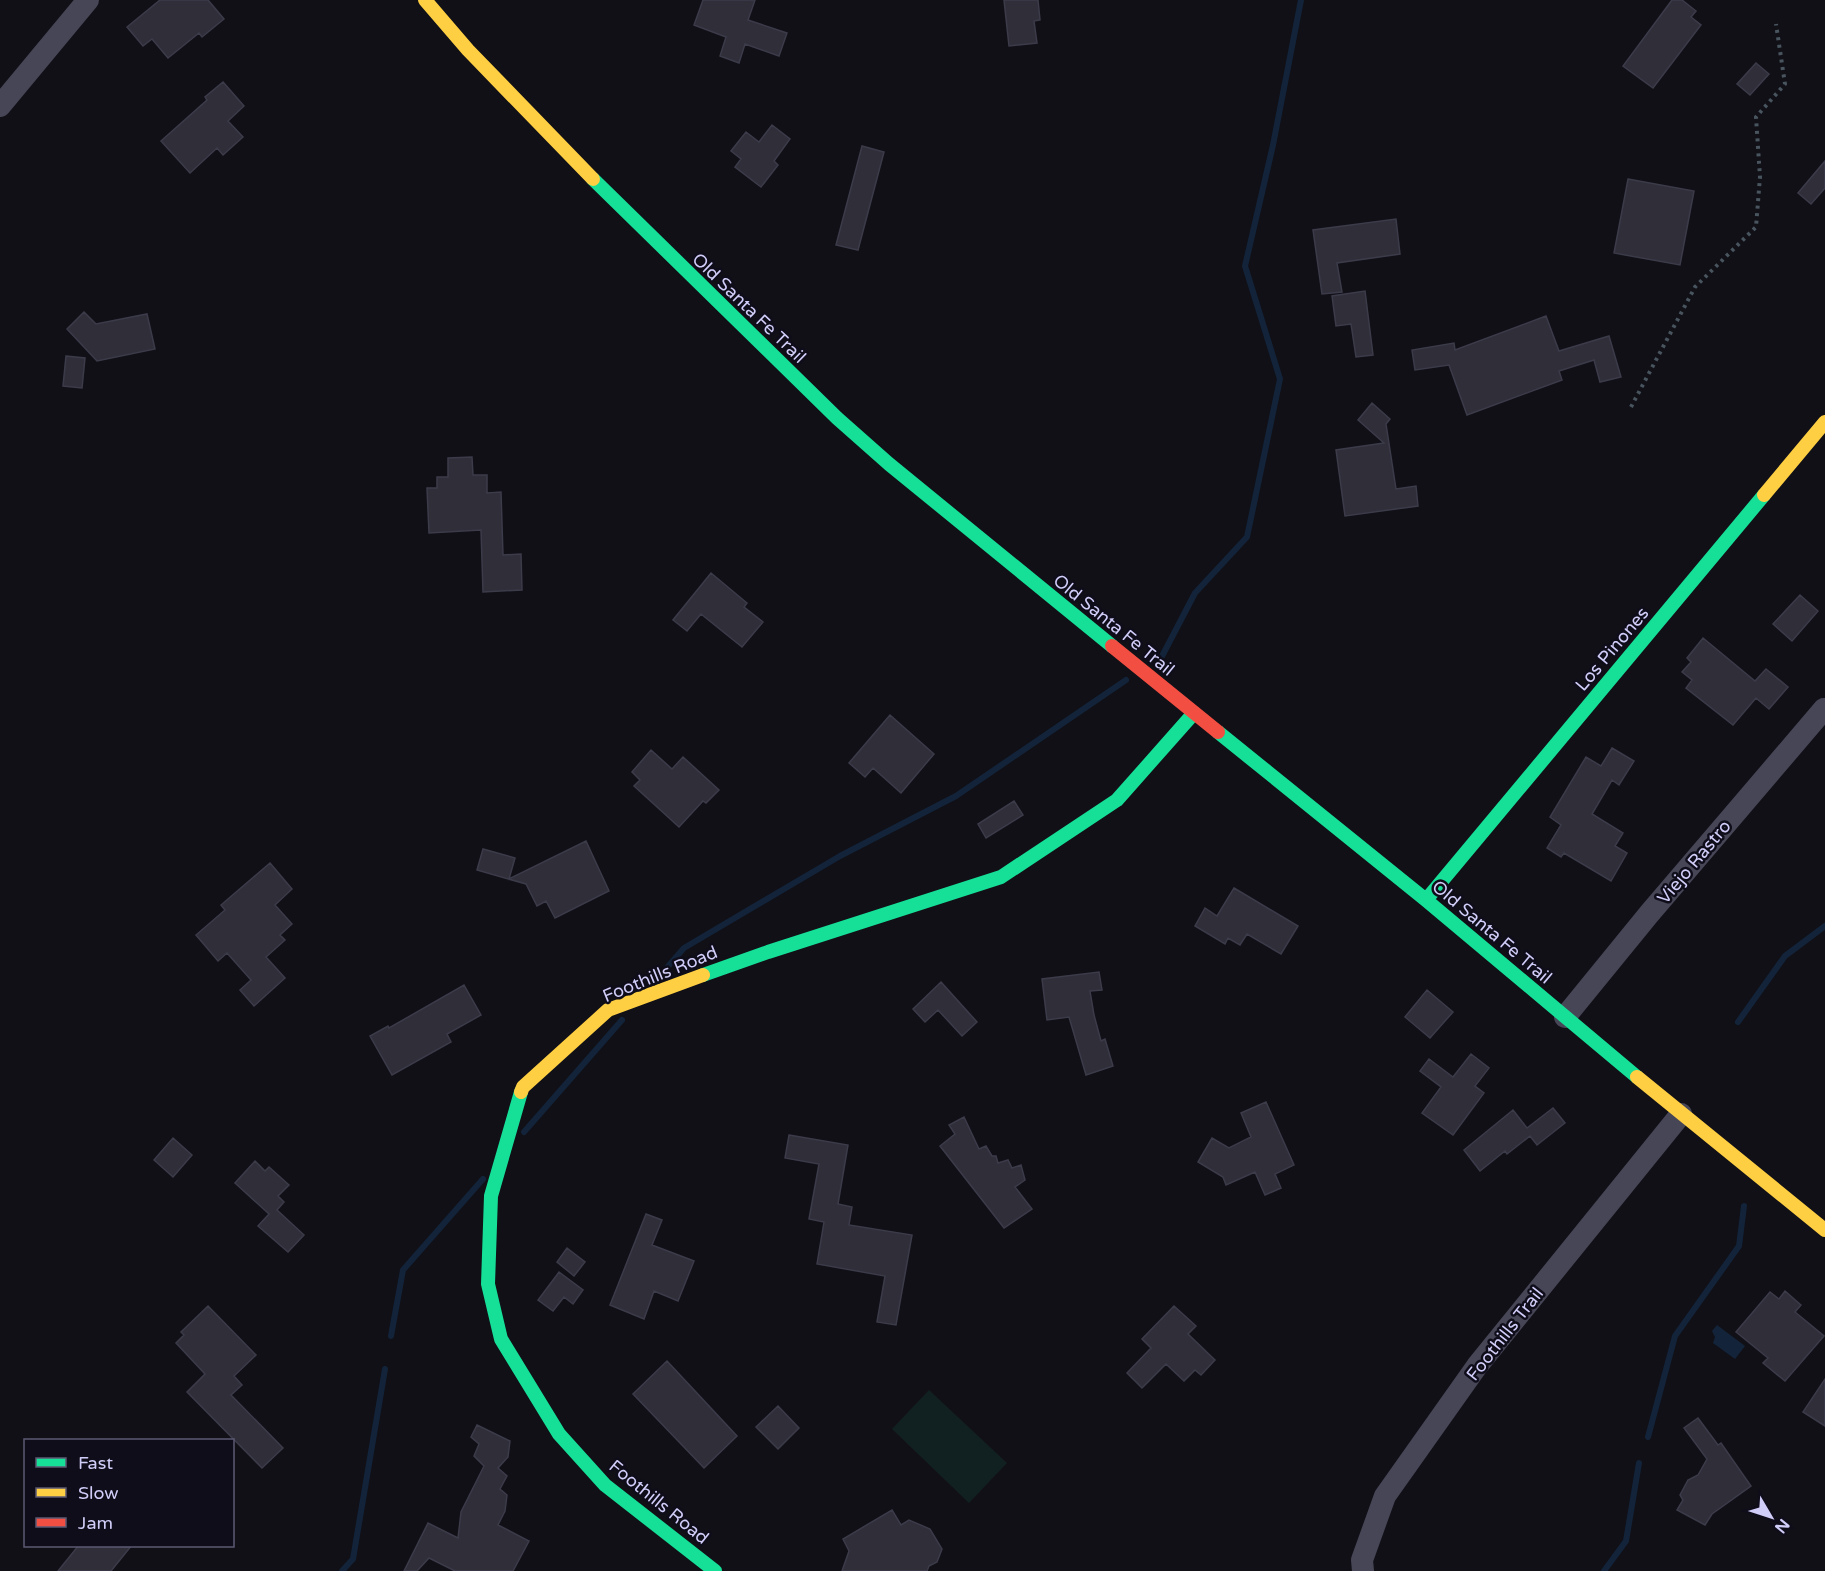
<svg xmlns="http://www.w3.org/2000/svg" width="1825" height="1571" font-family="'Varela Round',sans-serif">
  <rect width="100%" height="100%" fill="#111017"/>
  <path fill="#112020" d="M 929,1390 L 1007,1463 L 969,1503 L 892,1429 Z"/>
  <path fill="#13243a" d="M 1717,1325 L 1745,1346 L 1735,1359 L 1713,1343 L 1715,1337 L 1712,1331 Z"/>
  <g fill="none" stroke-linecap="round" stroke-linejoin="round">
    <path stroke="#13243a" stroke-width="6" d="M 1159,662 L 1195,593 L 1247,537 L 1280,379 L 1245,266 L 1273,145 L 1301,0
      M 658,978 L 684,948 L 840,856 L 956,796 L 1126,680
      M 1738,1022 L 1785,956 L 1825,926
      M 524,1132 L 622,1020
      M 391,1336 L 403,1270 L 483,1179
      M 1648,1437 L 1675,1336 L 1739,1246 L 1744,1206
      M 342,1571 L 353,1559 L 385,1369
      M 1604,1571 L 1626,1541 L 1639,1463"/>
  </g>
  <path fill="#2f2e39" stroke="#3c3b4a" stroke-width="1.5" d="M 160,0 L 208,0 L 224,19 L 202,37 L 199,33 L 168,58 L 152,39 L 143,46 L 127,27 Z
    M 703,0 L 755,0 L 748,20 L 787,33 L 779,56 L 745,44 L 739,63 L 720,56 L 726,37 L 694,25 Z
    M 1004,0 L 1038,0 L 1040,20 L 1034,21 L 1037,43 L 1009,46 Z
    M 1672,0 L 1682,0 L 1696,11 L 1691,17 L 1701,25 L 1653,88 L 1623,66 Z
    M 1756,63 L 1769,74 L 1750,95 L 1737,84 Z
    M 223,82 L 244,106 L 228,121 L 243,137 L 223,155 L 217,148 L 190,173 L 161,141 L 207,100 L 205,97 Z
    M 772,125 L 790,139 L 774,161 L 778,165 L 761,187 L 735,167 L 741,159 L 731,151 L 746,132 L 759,142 Z
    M 862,146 L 884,152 L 858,250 L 836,245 Z
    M 1825,161 L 1825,188 L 1811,204 L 1798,193 Z
    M 1628,179 L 1694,191 L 1680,265 L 1614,253 Z
    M 1396,219 L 1400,254 L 1337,263 L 1342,292 L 1322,294 L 1313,230 Z
    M 1365,291 L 1373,355 L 1356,357 L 1351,324 L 1336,326 L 1332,296 Z
    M 84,312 L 96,324 L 147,314 L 155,349 L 97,361 L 67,329 Z
    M 1546,316 L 1559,351 L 1609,336 L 1621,377 L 1600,382 L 1594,360 L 1559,371 L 1562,380 L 1467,415 L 1449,365 L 1415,370 L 1412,350 L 1454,343 L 1455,350 Z
    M 66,356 L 85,358 L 82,388 L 63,386 Z
    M 1372,403 L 1390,419 L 1386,424 L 1396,489 L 1416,486 L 1418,506 L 1345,516 L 1336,450 L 1384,443 L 1358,420 Z
    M 472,457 L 473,475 L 487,475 L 487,493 L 501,492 L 503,555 L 521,554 L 522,590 L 483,592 L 481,530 L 429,533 L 427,488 L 437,488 L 437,477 L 448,477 L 448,458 Z
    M 711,573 L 747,603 L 744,607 L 763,622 L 742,647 L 701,614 L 687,631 L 673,620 Z
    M 1800,595 L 1818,611 L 1792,641 L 1773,624 Z
    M 1703,638 L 1755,681 L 1766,669 L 1788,687 L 1769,709 L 1756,698 L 1733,725 L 1686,688 L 1692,680 L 1682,672 L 1691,662 L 1687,658 Z
    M 890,715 L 934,754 L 901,793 L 873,768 L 865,777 L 849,763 Z
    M 1612,748 L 1634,761 L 1619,785 L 1612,780 L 1592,814 L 1623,833 L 1615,846 L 1627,853 L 1611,881 L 1564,853 L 1561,857 L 1547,848 L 1561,825 L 1550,817 L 1586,757 L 1601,766 Z
    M 651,750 L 672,769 L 683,757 L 719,790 L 706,803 L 703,801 L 679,827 L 634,786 L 640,780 L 632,772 Z
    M 1014,801 L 1023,815 L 986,838 L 978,824 Z
    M 586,841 L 609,891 L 555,918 L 546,901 L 537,906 L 526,884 L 477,870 L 483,849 L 515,858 L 509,879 Z
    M 270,863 L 292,889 L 275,905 L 292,924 L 280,935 L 285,940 L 266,957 L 285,978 L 254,1006 L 240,990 L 251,980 L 227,953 L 218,961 L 196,935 L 225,910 L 221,905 Z
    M 1234,888 L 1298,926 L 1281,954 L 1247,934 L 1240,945 L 1228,938 L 1225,944 L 1195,926 L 1205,908 L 1217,916 Z
    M 1099,972 L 1102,990 L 1090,991 L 1094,1015 L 1101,1041 L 1105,1039 L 1113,1066 L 1086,1075 L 1069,1017 L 1047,1020 L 1042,979 Z
    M 941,982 L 977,1022 L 962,1036 L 938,1010 L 925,1022 L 913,1009 Z
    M 464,985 L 481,1015 L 447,1034 L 451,1042 L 392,1075 L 370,1036 L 388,1026 L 389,1028 Z
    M 1427,990 L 1453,1012 L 1430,1038 L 1405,1017 Z
    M 1471,1054 L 1489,1068 L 1475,1086 L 1484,1093 L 1453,1135 L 1422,1113 L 1441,1087 L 1420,1071 L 1429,1059 L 1453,1077 Z
    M 1266,1102 L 1294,1165 L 1275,1174 L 1281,1188 L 1265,1195 L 1255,1172 L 1226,1185 L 1223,1177 L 1198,1162 L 1212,1138 L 1229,1148 L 1251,1137 L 1241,1113 Z
    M 1553,1108 L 1565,1123 L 1537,1145 L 1530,1136 L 1507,1154 L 1505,1151 L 1480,1171 L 1464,1150 L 1513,1110 L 1527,1128 Z
    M 964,1117 L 979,1149 L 986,1146 L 992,1156 L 996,1156 L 998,1163 L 1008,1160 L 1012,1168 L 1021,1165 L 1025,1180 L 1015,1187 L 1032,1209 L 1004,1228 L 940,1146 L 955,1134 L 949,1125 Z
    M 789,1135 L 848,1145 L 838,1204 L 852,1207 L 849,1225 L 912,1235 L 896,1325 L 877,1322 L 885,1276 L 817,1264 L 824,1222 L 809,1219 L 819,1164 L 785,1158 Z
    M 173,1138 L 192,1155 L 173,1177 L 154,1160 Z
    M 255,1161 L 265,1171 L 269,1167 L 289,1185 L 278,1196 L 284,1202 L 277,1210 L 304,1235 L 288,1252 L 258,1226 L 269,1214 L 235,1183 Z
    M 646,1214 L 662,1220 L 652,1245 L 694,1261 L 678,1301 L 654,1291 L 644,1319 L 610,1305 Z
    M 567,1248 L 585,1262 L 574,1276 L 557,1262 Z
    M 559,1272 L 583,1290 L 573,1304 L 564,1297 L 553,1311 L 538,1300 Z
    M 1785,1291 L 1801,1305 L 1795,1312 L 1824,1336 L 1785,1381 L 1763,1363 L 1768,1358 L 1736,1332 L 1770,1292 L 1779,1299 Z
    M 208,1306 L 256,1355 L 234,1376 L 242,1385 L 231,1395 L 283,1448 L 262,1468 L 187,1392 L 205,1374 L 176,1343 L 184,1335 L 181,1332 Z
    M 1174,1306 L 1196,1326 L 1188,1334 L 1215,1360 L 1201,1375 L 1195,1370 L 1184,1381 L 1166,1364 L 1142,1388 L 1127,1373 L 1151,1348 L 1142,1339 Z
    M 667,1361 L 737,1436 L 704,1468 L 633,1394 Z
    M 1825,1379 L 1825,1426 L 1803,1412 Z
    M 778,1406 L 799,1428 L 778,1449 L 756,1427 Z
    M 1698,1418 L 1718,1445 L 1721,1443 L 1751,1486 L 1712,1514 L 1705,1525 L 1677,1510 L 1683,1500 L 1680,1495 L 1688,1480 L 1698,1475 L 1707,1459 L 1684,1428 Z
    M 477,1425 L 510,1441 L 508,1457 L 498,1468 L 507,1476 L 500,1489 L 507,1495 L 505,1511 L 498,1525 L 529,1541 L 513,1571 L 455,1571 L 429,1558 L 417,1571 L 404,1571 L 428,1523 L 458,1538 L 461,1512 L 484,1466 L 474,1456 L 479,1444 L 471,1437 Z
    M 892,1510 L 901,1525 L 909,1520 L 930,1529 L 942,1549 L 937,1562 L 929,1566 L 927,1571 L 842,1571 L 849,1551 L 843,1539 Z
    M 79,1545 L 132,1545 L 111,1571 L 58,1571 Z"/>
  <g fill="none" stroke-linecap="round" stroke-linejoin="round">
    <path stroke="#48545e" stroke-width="4" stroke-dasharray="3 4.5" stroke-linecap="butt" d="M 1631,407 L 1695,287 L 1756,227 L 1760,177 L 1756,117 L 1785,84 L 1776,24"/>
    <path stroke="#464657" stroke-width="22" d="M 0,106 L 88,0
      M 1565,1017 L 1649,914 L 1824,709
      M 1363,1571 L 1362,1560 L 1385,1496 L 1477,1366 L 1681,1114"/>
    <path stroke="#16e098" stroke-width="14" d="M 593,179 L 837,418 L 889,464 L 1112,646
      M 1218,732 L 1426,900 L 1637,1077
      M 1426,900 L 1764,495
      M 703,975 L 768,952 L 1001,877 L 1117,800 L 1194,713
      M 521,1092 L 491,1196 L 488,1284 L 501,1339 L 559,1434 L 605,1485 L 715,1571"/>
    <path stroke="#ffcf43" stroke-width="14" d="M 425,0 L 468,50 L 593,179
      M 1764,495 L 1825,422
      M 1637,1077 L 1825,1230
      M 521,1092 L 523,1087 L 608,1010 L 703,975"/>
    <path stroke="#f24e42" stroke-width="14" d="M 1112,646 L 1218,732"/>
  </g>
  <g text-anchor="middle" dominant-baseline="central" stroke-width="5" stroke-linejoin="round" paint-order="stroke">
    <g font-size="18" fill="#d0cdf8" stroke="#0f0d1a">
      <text transform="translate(749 308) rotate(44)">Old Santa Fe Trail</text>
      <text transform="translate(1114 625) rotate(39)">Old Santa Fe Trail</text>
      <text transform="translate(1612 649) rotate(-50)">Los Pinones</text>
      <text transform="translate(1694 862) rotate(-50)">Viejo Rastro</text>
      <text transform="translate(1492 932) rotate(40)">Old Santa Fe Trail</text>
      <text transform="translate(660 974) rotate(-22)">Foothills Road</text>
      <text transform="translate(1505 1334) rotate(-52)">Foothills Trail</text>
      <text transform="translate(659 1502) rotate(39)">Foothills Road</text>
    </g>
  </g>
  <rect x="24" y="1439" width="210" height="108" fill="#0f0d1a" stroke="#5c5a73" stroke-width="1.5"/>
  <rect x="36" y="1458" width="30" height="9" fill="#16e098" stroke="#5c5a73" stroke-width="1.5"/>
  <text x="78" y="1469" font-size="18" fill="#d0cdf8">Fast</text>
  <rect x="36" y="1488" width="30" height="9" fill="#ffcf43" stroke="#5c5a73" stroke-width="1.5"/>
  <text x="78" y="1499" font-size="18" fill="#d0cdf8">Slow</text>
  <rect x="36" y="1518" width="30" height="9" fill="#f24e42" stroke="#5c5a73" stroke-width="1.5"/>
  <text x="78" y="1529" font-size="18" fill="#d0cdf8">Jam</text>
  <g transform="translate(1771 1517) rotate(129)" stroke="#0f0d1a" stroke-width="4.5" paint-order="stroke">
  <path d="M0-4.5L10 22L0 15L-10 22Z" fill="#d0cdf8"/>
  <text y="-9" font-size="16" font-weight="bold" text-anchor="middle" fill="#d0cdf8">N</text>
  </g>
</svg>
